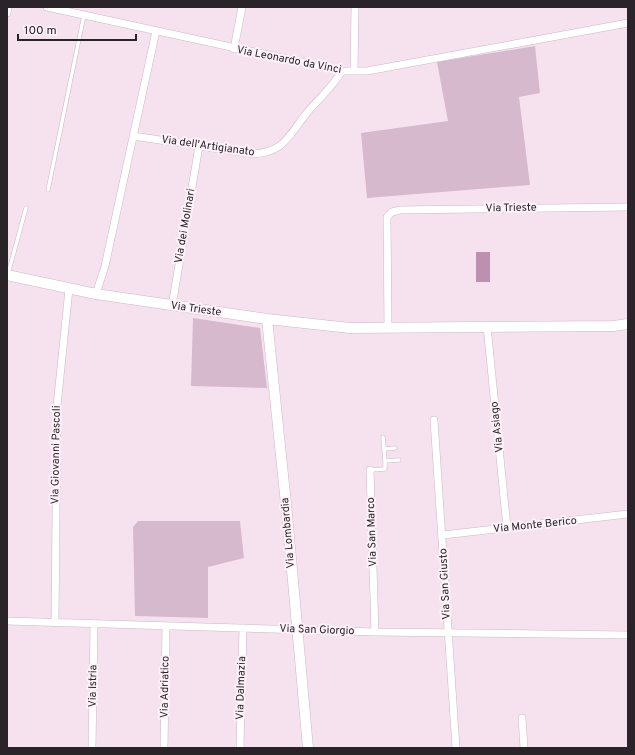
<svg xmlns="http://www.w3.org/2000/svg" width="635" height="755" font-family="Overpass,sans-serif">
  <rect width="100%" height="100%" fill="#f6e2ef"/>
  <path fill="#d6b9cd" d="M 535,46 L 540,93 L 519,97 L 530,185 L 367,198 L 361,133 L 448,121 L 437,62 Z
    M 193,318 L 260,328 L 267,388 L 191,386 Z
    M 138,521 L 240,521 L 244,558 L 208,567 L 208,618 L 135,616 L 133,527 Z"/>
  <path fill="#be90b0" d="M 476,252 L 490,252 L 490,282 L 476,282 Z"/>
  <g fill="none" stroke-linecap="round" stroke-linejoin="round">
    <defs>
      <path id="lane" d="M 48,190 L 84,15
        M 8,274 L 26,208
        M 383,437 L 384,449
        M 385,461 L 384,449 L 395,448
        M 370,470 L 385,469 L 385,461 L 399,460"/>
      <path id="street" d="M 47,7 L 342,71 L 367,71 L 628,23
        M 7,13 L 8,7
        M 234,49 L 242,7
        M 354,71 L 355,7
        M 133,136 L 254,154 C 263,153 270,152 278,147 C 289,140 297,125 306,114 C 318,99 332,88 342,71
        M 96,294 L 105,266 L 156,31
        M 172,306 L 199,146
        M 487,326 L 507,528
        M 388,328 L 387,217 L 392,212 L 400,210 L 628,207
        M 434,420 L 456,748
        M 370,470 L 375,632
        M 443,535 L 628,514
        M 7,621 L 375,632 L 628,635
        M 55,622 L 57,406 L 69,289
        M 522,718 L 524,748
        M 92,748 L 94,624
        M 164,748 L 166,626
        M 240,748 L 243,628"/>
      <path id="secondary" d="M 7,275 L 96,294 L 267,319 L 350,328 L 613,326 L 628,324
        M 267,319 L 287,514 L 308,748"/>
    </defs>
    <use href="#lane" stroke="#cbb8c5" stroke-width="4.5"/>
    <use href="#street" stroke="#cbb8c5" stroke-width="8"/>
    <use href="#secondary" stroke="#cbb8c5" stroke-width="11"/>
    <use href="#lane" stroke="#fff" stroke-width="3.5"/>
    <use href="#street" stroke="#fff" stroke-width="7"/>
    <use href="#secondary" stroke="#fff" stroke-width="10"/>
  </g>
  <g text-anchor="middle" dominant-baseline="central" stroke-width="4" stroke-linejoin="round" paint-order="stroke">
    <g font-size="11" fill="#2a2328" stroke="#fef2fa">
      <text transform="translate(289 60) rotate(11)">Via Leonardo da Vinci</text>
      <text transform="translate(208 146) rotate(8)">Via dell'Artigianato</text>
      <text transform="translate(511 208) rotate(-1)">Via Trieste</text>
      <text transform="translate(185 226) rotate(-80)">Via dei Molinari</text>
      <text transform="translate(196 309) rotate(8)">Via Trieste</text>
      <text transform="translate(497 427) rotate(-96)">Via Asiago</text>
      <text transform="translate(56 455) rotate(-89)">Via Giovanni Pascoli</text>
      <text transform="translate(535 525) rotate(-6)">Via Monte Berico</text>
      <text transform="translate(372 532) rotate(-92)">Via San Marco</text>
      <text transform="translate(288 533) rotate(-95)">Via Lombardia</text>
      <text transform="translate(445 584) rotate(-93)">Via San Giusto</text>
      <text transform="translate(317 630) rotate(2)">Via San Giorgio</text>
      <text transform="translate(93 686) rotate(-89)">Via Istria</text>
      <text transform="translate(165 687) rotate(-89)">Via Adriatico</text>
      <text transform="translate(241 688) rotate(-88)">Via Dalmazia</text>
    </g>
  </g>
  <rect width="635" height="755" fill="none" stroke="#2a2328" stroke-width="16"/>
  <path d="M18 34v6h118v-6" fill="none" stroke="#2a2328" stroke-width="2"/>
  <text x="24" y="34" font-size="12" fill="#2a2328" stroke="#fef2fa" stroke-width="3" paint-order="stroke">100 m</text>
</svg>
